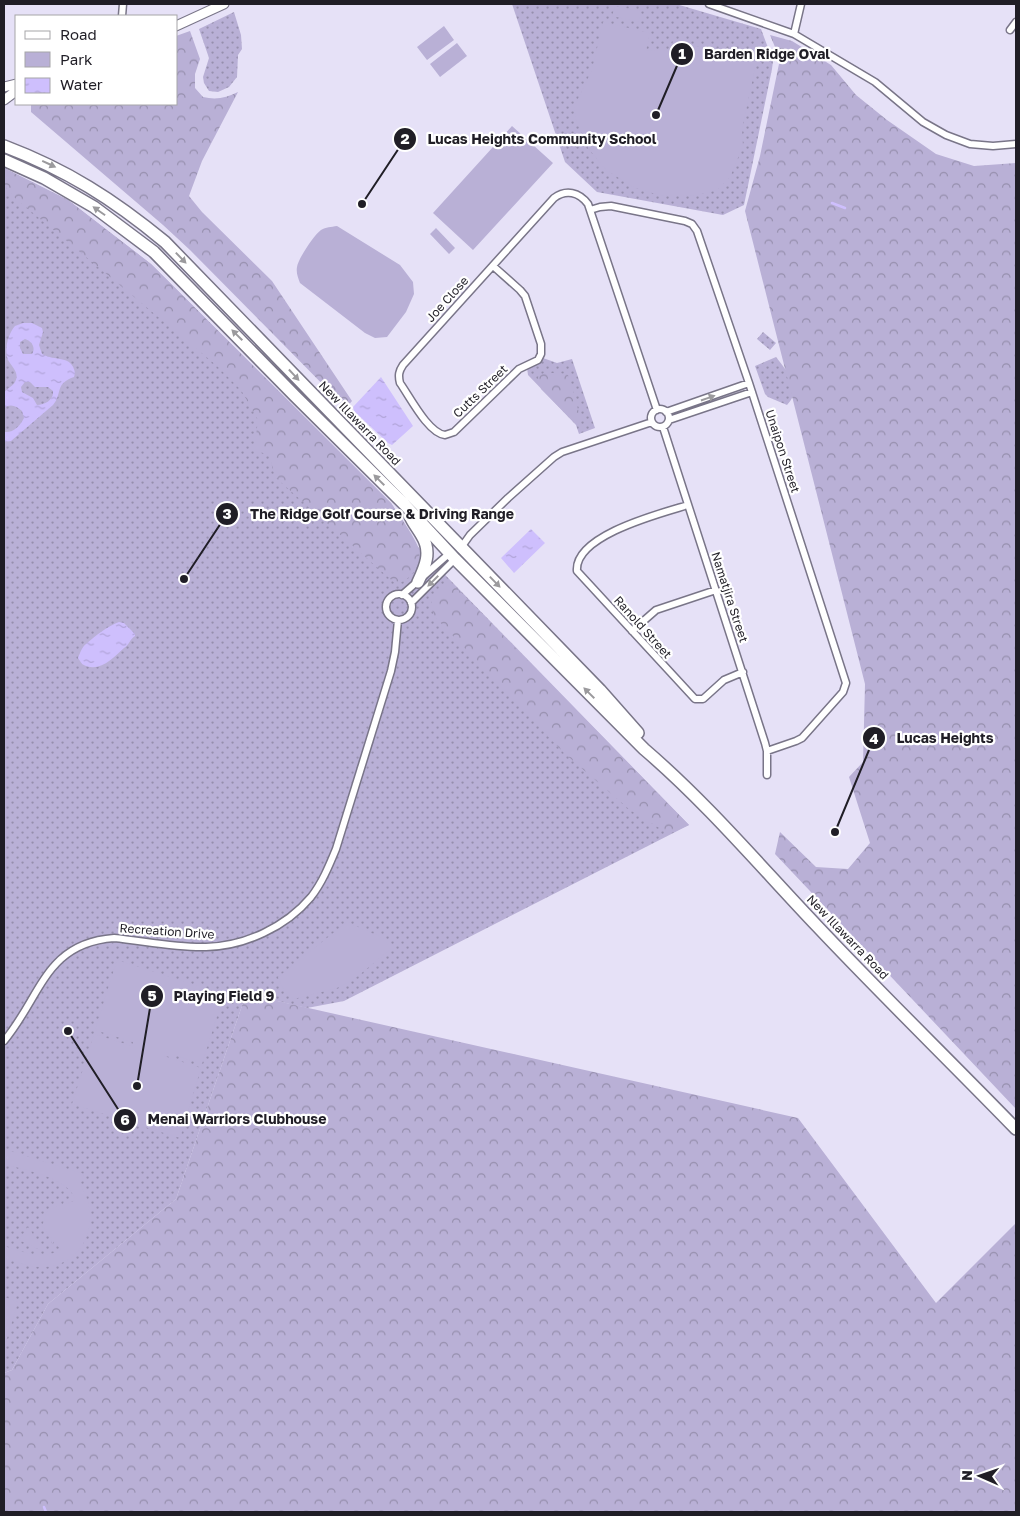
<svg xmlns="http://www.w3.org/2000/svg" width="1020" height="1516" font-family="'Golos Text',sans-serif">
  <defs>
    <pattern id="green-dots" width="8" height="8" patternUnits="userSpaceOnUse" patternTransform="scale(1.25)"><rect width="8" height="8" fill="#b9b0d6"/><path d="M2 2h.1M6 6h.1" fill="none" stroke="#968fad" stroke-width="1.8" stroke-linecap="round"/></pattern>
    <pattern id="forest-crowns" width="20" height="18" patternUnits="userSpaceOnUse" patternTransform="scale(1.25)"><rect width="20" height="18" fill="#b9b0d6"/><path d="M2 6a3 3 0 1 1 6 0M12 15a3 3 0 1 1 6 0" fill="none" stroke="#968fad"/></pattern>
    <pattern id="water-ripples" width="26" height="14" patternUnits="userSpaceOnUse" patternTransform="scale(1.25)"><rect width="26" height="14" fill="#cebffd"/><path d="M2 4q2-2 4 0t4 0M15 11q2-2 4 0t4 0" fill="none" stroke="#b1a4d9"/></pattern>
  </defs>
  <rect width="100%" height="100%" fill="#e6e1f7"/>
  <path fill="url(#green-dots)" d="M 512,4 L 676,4 L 761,29 L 773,61 L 772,69 L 744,205 L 723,215 L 597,192 L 565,162 Z
    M 234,12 L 241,35 L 242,49 L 238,55 L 237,77 L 229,87 L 218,92 L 209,91 L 204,83 L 203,77 L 209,58 L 199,29 Z
    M 4,168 L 68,200 L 151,264 L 391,503 L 418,547 L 689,825 L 344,1001 L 307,1008 L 246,994 L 176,1199 L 48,1304 L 12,1370 L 4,1373 Z
    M 763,332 L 776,343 L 770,350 L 757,339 Z
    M 776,357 C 787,371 803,389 787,405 L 768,397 L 765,394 L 755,366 Z
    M 543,358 L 557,363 L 572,359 L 595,428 L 579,434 L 576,425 L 528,375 L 527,368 L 536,364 Z"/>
  <path fill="url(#forest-crowns)" d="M 190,31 L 200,59 L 195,74 L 195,88 L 203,97 C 216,100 226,98 238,92 L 202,161 L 189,196 L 202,212 L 272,281 L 352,401 L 346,408 L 190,250 L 163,225 L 31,112 L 31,104 L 176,104 L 176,36 Z
    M 770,35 L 792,41 L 831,65 L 856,95 L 887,120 L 936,154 L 974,166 L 1016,163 L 1016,1109 L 775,854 L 780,832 L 816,867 L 848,869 L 870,843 L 849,777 L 863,762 L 865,684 L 745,211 L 760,156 L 780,59 Z
    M 4,168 L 68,200 L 151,264 L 391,503 C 397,512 415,537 418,547 C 423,564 412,580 396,584 L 276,478 C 272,470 272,462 268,454 L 254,451 L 258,420 L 241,390 L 216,365 L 15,198 L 4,185 Z
    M 545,372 C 553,374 560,372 568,375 C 574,390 576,404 581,419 L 578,426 L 541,389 L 538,377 Z
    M 451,582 L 689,825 L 669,834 L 630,810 L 564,753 L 434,616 L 431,604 L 433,598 Z
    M 246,994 L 798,1118 L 936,1303 L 1016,1223 L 1016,1512 L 4,1512 L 4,1373 L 12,1370 L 48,1304 L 176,1199 Z"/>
  <path fill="#b9b0d6" d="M 615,6 L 641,11 L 639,22 L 612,16 Z
    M 603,22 L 650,33 L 646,51 L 664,50 L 670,52 L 673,41 L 757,59 L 742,129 L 743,146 L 730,177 L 717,190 L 694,196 L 659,195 L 635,188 L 606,170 L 588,148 L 576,120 L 574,107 L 592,70 Z
    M 444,26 L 454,40 L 427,60 L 417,47 Z
    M 457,43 L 467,56 L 440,77 L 430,64 Z
    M 512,126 L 553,163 L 473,250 L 433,213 Z
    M 337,226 L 400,265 L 413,282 L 414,294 L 406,312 L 387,337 L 375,338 L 365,333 L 300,283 C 298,277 296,273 297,267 C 298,259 314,235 321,230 C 326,227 331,227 337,226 Z
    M 436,228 L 455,248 L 449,254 L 430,234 Z
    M 347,922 L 383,938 L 391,949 L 353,980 L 337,988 L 294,999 L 285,993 L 278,977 Z
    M 117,960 L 224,994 L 202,1064 L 165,1052 L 164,1056 L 201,1068 L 180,1138 L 72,1104 L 94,1034 L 132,1046 L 133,1042 L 95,1030 Z
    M 4,1149 L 84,1174 L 80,1185 C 102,1217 87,1264 45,1267 C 31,1268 17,1262 4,1258 L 4,1246 C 23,1252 41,1260 61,1250 L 54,1241 L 52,1245 L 51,1245 L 52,1239 L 42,1226 L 48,1209 L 63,1204 L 65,1199 L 67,1199 L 66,1204 L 76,1200 C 66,1176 27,1171 4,1164 Z
    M 28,1227 L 43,1249 L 42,1251 L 19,1240 Z
    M 4,1297 L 18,1302 L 4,1348 Z"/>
  <path fill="url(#water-ripples)" fill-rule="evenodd" d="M 23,323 L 32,323 L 42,328 L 43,332 L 39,345 L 42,354 C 55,362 72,354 75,373 L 74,377 C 54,384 63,393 53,405 L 11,441 L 4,442 L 4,432 C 14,433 20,426 24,418 L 22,411 C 16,406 11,403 4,408 L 4,393 C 7,388 13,386 15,382 C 20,373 12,367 8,360 C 4,349 8,334 15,326 ZM 25,339 C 32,341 36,348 32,354 L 23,354 L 20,348 L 20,342 ZM 25,382 L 30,382 L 35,387 L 48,387 L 53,391 C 54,400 45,405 37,405 L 33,398 L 22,392 L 21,387 Z
    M 381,377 L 413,426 L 392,445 L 388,443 L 354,411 L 353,407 Z
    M 531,529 L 545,543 L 514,573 L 501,558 Z
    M 119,622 L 124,623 L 135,634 L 135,636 C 130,639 129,645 124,648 C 113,658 99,674 82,664 L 78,658 C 80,653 82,647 86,644 C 95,636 108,626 119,622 Z"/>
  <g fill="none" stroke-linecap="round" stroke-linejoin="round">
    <path stroke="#cebffd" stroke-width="2.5" d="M 832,203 L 845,208
      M 44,1507 L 46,1512"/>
    <defs>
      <path id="street" d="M 709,4 L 794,34 L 875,82 L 923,122 L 946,135 L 970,144 L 993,146 L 1016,144
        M 122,16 L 123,4
        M 1010,30 L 1016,22
        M 794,34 L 801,4
        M 590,210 L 600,207 L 611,206 L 685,221 L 692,224 L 697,231 L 749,383 L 846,683 L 843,692 L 802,738 L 796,741 L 767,751
        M 493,266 L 520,290 L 525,296 L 541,344 L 541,354 L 538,360 L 519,369 L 454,432 L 445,435 C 428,433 410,397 400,383 C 398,375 399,371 403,365 L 554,198 C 566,189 579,192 588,204 L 657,410
        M651 418a9 9 0 1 1 18 0a9 9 0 1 1-18 0Z
        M 666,412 L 749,383
        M 669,420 L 752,392
        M 663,427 L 765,743 L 767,751 L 767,775
        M 688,505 C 662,513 574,535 577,571 L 695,699 L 703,699 L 724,680 L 743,672
        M 460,549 L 470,535 L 508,498 L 554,457 L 562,452 L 652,422
        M386 607a13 13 0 1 1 26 0a13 13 0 1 1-26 0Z
        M 402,595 L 451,552
        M 411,603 L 456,558
        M 632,631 L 656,610 L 716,590
        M 4,1041 C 41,997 45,943 114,938 C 144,941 176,948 206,947 C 245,946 286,927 311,897 C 322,883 329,866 336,849 L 391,671 L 395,652 L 398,620"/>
      <path id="secondary" d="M 176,26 L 224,4
        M 4,87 L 16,84
        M 4,100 L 16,91"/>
      <path id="highway" d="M 4,146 C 67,170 113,199 165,242 L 600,690 L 638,733
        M 4,160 L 44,178 L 94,207 L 154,252 L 295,396 L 404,504 L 455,559 L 644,749 C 707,803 760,866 817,926 C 882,995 950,1061 1016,1129
        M 410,516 C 413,523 418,529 422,536 C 432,552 425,567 418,582"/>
    </defs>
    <use href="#street" stroke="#797588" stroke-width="9"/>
    <use href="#secondary" stroke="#797588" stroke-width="11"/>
    <use href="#highway" stroke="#797588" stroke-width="14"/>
    <use href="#street" stroke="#fff" stroke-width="6"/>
    <use href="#secondary" stroke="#fff" stroke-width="9"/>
    <use href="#highway" stroke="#fff" stroke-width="11"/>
  </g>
  <defs><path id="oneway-solid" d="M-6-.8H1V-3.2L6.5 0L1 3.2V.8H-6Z" transform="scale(1.25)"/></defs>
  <g fill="#9b9a9d">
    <use href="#oneway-solid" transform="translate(49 164) rotate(25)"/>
    <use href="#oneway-solid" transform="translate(99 211) rotate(-145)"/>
    <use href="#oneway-solid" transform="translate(181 258) rotate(46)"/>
    <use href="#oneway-solid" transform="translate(237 335) rotate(-135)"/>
    <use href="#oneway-solid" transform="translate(294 375) rotate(47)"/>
    <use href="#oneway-solid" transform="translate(708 398) rotate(-19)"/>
    <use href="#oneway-solid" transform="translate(379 480) rotate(-135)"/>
    <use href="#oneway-solid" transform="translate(433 581) rotate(135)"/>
    <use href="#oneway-solid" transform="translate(495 582) rotate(46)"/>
    <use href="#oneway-solid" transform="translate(589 693) rotate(-135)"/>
  </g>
  <g text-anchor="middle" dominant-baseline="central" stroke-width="4.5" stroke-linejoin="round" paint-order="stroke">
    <g font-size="12" fill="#201e26" stroke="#fff">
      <text transform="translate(447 299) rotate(-48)">Joe Close</text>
      <text transform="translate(480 391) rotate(-44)">Cutts Street</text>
      <text transform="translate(360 423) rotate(46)">New Illawarra Road</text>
      <text transform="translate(783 451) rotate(72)">Unaipon Street</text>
      <text transform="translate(730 597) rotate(72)">Namatjira Street</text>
      <text transform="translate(643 627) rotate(48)">Ranold Street</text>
      <text transform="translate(167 931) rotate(4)">Recreation Drive</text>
      <text transform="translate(848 937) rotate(46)">New Illawarra Road</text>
    </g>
  </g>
  <path fill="none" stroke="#201e26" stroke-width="2" d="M656 115L682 54M362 204L405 139M184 579L227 514M835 832L874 738M137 1086L152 996M68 1031L125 1120"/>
  <g fill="#201e26" stroke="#fff" stroke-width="2">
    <circle cx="656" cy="115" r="5"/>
    <circle cx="362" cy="204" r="5"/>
    <circle cx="184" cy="579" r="5"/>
    <circle cx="835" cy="832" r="5"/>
    <circle cx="137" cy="1086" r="5"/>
    <circle cx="68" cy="1031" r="5"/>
    <circle cx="682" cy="54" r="12"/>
    <circle cx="405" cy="139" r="12"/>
    <circle cx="227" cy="514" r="12"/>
    <circle cx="874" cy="738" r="12"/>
    <circle cx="152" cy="996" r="12"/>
    <circle cx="125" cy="1120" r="12"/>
  </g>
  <g font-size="15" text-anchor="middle" font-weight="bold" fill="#fff">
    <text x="682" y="59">1</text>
    <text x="405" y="144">2</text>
    <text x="227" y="519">3</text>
    <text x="874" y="744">4</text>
    <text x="152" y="1001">5</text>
    <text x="125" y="1125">6</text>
  </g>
  <g font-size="14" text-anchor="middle" font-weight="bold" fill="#201e26" stroke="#fff" stroke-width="4.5" stroke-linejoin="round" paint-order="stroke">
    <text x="767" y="59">Barden Ridge Oval</text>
    <text x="542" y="144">Lucas Heights Community School</text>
    <text x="382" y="519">The Ridge Golf Course &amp; Driving Range</text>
    <text x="945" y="743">Lucas Heights</text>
    <text x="224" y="1001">Playing Field 9</text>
    <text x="237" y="1124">Menai Warriors Clubhouse</text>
  </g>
  <rect width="1020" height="1516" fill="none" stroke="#201e26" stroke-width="10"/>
  <rect x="15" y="15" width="162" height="90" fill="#ffffff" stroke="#a6a5a8"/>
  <rect x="25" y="31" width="25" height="8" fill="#ffffff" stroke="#a6a5a8"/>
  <text x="60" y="40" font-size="15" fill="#201e26">Road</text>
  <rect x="25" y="52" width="25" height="15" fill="#b9b0d6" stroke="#a6a5a8"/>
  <text x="60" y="65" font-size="15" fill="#201e26">Park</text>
  <rect x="25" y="78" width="25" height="15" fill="url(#water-ripples)" stroke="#a6a5a8"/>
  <text x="60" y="90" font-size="15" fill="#201e26">Water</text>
  <g transform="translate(980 1476) rotate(272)" stroke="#ffffff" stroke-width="4" paint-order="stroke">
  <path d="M0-4L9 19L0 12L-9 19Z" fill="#201e26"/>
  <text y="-8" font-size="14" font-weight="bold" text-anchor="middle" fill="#201e26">N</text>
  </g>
</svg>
